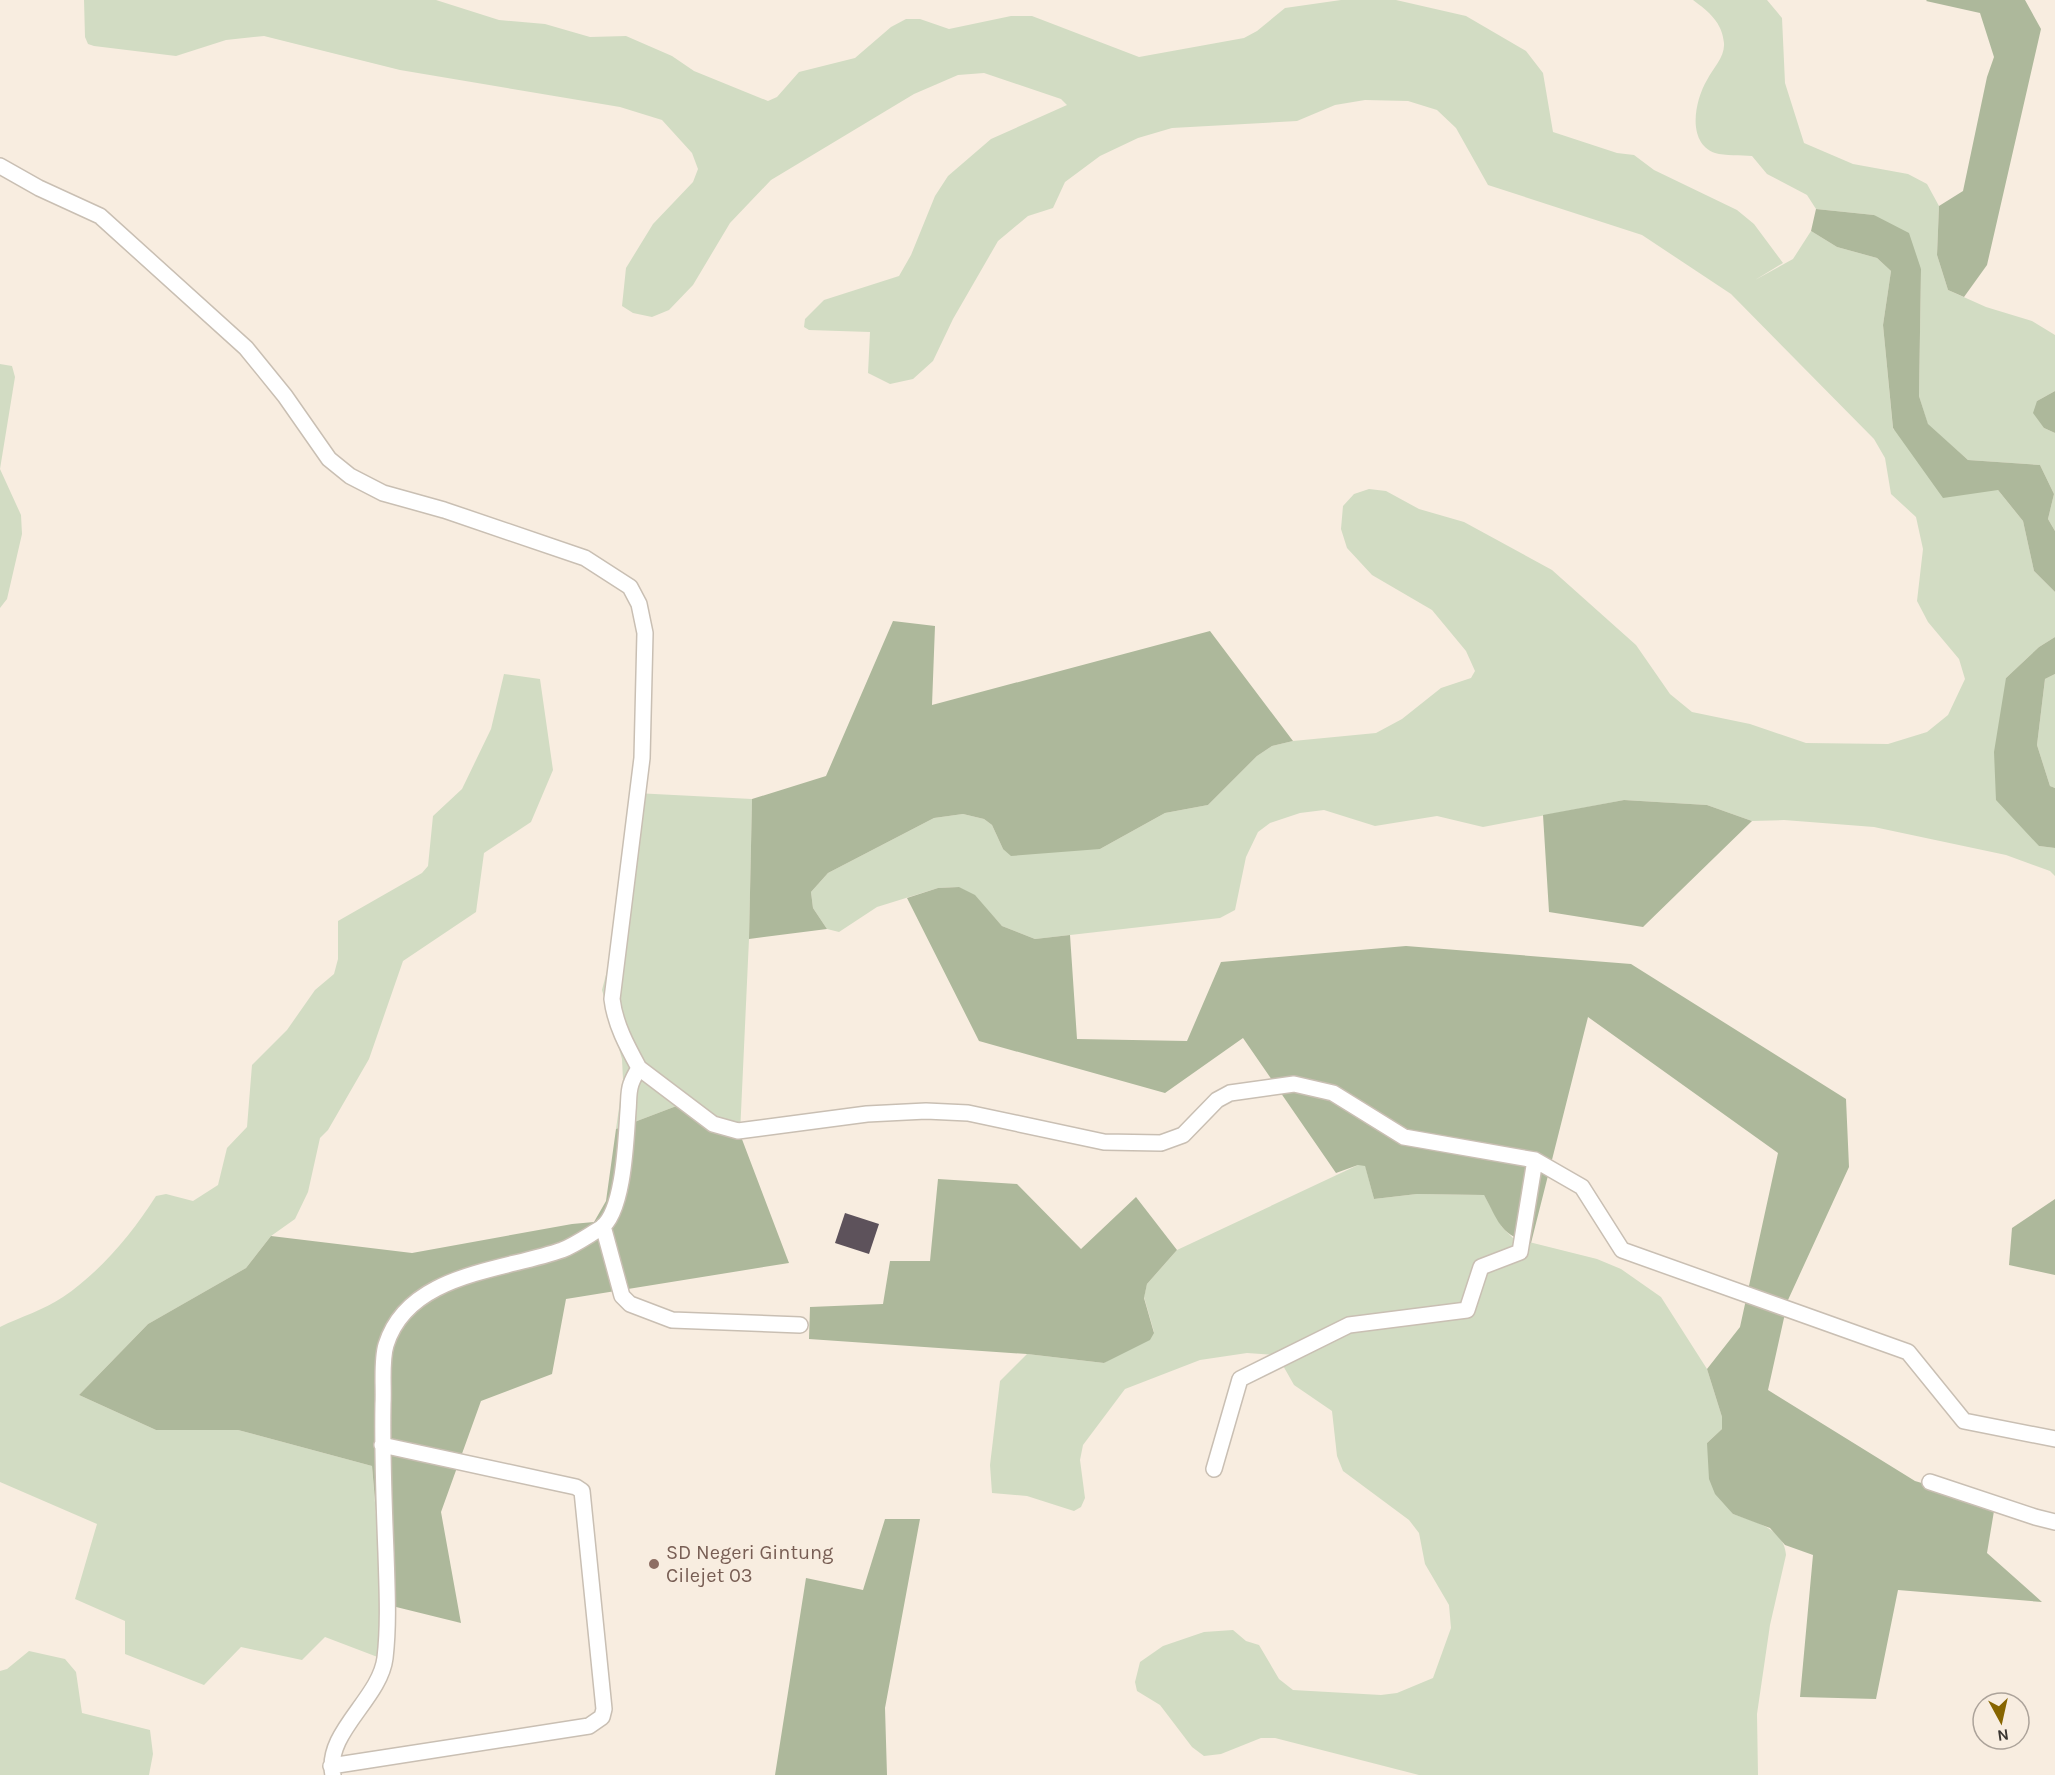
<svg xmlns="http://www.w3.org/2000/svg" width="2055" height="1775" font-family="Karla,sans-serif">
  <rect width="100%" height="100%" fill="#f8ede0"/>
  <path fill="#d2dcc3" d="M 84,0 L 436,0 L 499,20 L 545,24 L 590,37 L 626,36 L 672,56 L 694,71 L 768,101 L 777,97 L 799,72 L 855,58 L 891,27 L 906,19 L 920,19 L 949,29 L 1011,16 L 1032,16 L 1139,57 L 1244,38 L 1257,31 L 1285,8 L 1341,0 L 1396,0 L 1466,16 L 1526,51 L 1543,73 L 1553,132 L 1617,153 L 1634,155 L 1654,170 L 1737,210 L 1754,224 L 1783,263 L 1755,280 L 1793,259 L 1811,231 L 1837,247 L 1877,258 L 1891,271 L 1883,325 L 1893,429 L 1998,490 L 2023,521 L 2034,571 L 2055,592 L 2055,637 L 2039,647 L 2006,678 L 2039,846 L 2055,848 L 2055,876 L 2050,871 L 2006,855 L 1874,827 L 1784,820 L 1752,821 L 1707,805 L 1624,800 L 1483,827 L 1437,816 L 1375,826 L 1324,810 L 1300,813 L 1270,823 L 1258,832 L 1246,857 L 1235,910 L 1220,918 L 1035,939 L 1002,926 L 975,896 L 958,887 L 938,888 L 877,907 L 839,932 L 827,929 L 813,908 L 811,892 L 828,873 L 934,818 L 963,814 L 984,819 L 992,825 L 1003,849 L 1100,849 L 1165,813 L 1208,805 L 1257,756 L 1272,746 L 1293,741 L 1376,733 L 1402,719 L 1441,688 L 1471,678 L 1475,671 L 1466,651 L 1432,610 L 1372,575 L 1347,548 L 1341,529 L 1343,506 L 1354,494 L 1369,489 L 1386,491 L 1419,509 L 1464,522 L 1552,570 L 1636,645 L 1670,694 L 1692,712 L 1750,724 L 1806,743 L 1888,744 L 1927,732 L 1948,715 L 1965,679 L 1959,659 L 1928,622 L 1917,601 L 1923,549 L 1916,517 L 1891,494 L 1885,458 L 1874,439 L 1731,294 L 1642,235 L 1488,185 L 1456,128 L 1437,110 L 1408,101 L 1365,100 L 1335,105 L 1297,121 L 1172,128 L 1138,138 L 1100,156 L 1065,182 L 1053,208 L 1028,216 L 998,241 L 953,319 L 933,361 L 913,379 L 890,384 L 868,373 L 870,332 L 809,330 L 804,327 L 805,319 L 824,300 L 899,276 L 911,255 L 935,196 L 948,176 L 991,139 L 1067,105 L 1061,99 L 984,73 L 958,75 L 914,94 L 771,180 L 730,223 L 693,285 L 669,310 L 652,317 L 633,313 L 622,306 L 626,268 L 653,224 L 693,182 L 698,169 L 692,153 L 662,120 L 620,107 L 400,70 L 264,36 L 226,40 L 176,56 L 94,46 L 88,44 L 85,37 Z
    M 1693,0 L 1767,0 L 1782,18 L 1785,83 L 1804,143 L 1853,164 L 1908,174 L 1927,184 L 1939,206 L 1937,255 L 1948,290 L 1986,307 L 2032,321 L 2055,335 L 2055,391 L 2037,401 L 2044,428 L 2055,433 L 2055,531 L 2048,519 L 2054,494 L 2040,465 L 1968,460 L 1928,425 L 1919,396 L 1921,269 L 1874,215 L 1816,209 L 1807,195 L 1767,174 L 1752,156 C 1741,155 1725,156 1715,153 C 1686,142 1695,100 1707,80 C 1713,68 1725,57 1724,43 C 1722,22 1709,12 1693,0 Z
    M 0,364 L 12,366 L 15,377 L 0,469 L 21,515 L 22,534 L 7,599 L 0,608 Z
    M 504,674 L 540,679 L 553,770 L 531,822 L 484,853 L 476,912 L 403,961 L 369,1059 L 328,1130 L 320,1138 L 308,1192 L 295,1219 L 271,1236 L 246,1268 L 148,1324 L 79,1395 L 156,1430 L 238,1430 L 372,1466 L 388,1661 L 325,1637 L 302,1660 L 241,1647 L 204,1685 L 125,1654 L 125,1621 L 75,1599 L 97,1524 L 0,1482 L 0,1327 C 20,1317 44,1310 63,1297 C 100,1272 132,1234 156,1196 L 166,1194 L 193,1201 L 218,1185 L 227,1148 L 247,1127 L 252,1065 L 287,1030 L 315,990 L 334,974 L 338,959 L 338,921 L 422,873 L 428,866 L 433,816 L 462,789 L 491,729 Z
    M 2055,674 L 2055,788 L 2050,786 L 2037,745 L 2045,679 Z
    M 635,793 L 752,799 L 749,939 L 740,1134 L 687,1102 L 616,1129 L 623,1080 L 622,1059 L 602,990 L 637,856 Z
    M 1358,1165 L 1365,1165 L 1374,1199 L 1417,1194 L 1484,1195 L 1502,1227 L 1513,1238 L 1597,1259 L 1621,1269 L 1661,1297 L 1707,1369 L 1722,1417 L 1722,1429 L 1707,1443 L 1733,1514 C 1755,1522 1784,1528 1786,1555 L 1770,1625 L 1757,1714 L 1758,1775 L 1419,1775 L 1275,1738 L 1261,1738 L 1221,1754 L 1204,1756 L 1192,1747 L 1160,1705 L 1137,1691 L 1135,1682 L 1140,1662 L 1163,1646 L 1204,1632 L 1233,1630 L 1246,1641 L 1259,1645 L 1279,1679 L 1293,1690 L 1381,1695 L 1397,1693 L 1433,1678 L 1451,1628 L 1449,1605 L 1425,1564 L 1419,1533 L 1409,1520 L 1343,1471 L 1337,1456 L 1332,1411 L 1294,1385 L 1277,1355 L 1247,1353 L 1200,1360 L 1125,1389 L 1083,1445 L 1080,1460 L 1085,1498 L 1081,1507 L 1074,1511 L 1027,1496 L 992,1493 L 990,1465 L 1000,1381 L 1027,1354 L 1104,1363 L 1154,1332 L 1144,1297 L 1147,1284 L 1177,1250 Z
    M 29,1651 L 65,1659 L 76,1672 L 82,1713 L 150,1730 L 153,1754 L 149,1775 L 0,1775 L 0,1671 L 7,1669 Z"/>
  <path fill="#adb89b" d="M 1927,0 L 2025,0 L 2041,29 L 1987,265 L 1964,297 L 1948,290 L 1937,255 L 1939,206 L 1963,191 L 1987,77 L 1994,57 L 1980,13 L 1926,1 Z
    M 1816,209 L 1874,215 L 1909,233 L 1921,269 L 1919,396 L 1928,424 L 1968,460 L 2040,465 L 2054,494 L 2048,519 L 2055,531 L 2055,592 L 2034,571 L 2023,521 L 1998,490 L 1943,498 L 1893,428 L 1883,325 L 1891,271 L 1877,258 L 1837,247 L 1811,231 Z
    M 2055,391 L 2055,433 L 2044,428 L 2033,413 L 2037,401 Z
    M 893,621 L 935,626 L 932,705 L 1210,631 L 1293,741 L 1272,746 L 1257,756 L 1208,805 L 1165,813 L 1100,849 L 1011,856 L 1003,849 L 992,825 L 984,819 L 963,814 L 934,818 L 828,873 L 811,892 L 813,908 L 827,929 L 749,939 L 752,799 L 826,776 Z
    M 2055,637 L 2055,674 L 2045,679 L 2037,745 L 2050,786 L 2055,788 L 2055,848 L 2039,846 L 1996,800 L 1994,752 L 2006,678 L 2039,647 Z
    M 1624,800 L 1707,805 L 1752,821 L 1643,927 L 1549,912 L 1543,815 Z
    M 959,887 L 975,895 L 1002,926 L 1035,939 L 1070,935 L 1077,1039 L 1187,1041 L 1221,962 L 1406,946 L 1631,964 L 1846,1099 L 1849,1167 L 1788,1300 L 1768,1390 L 1915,1481 L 1995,1505 L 1987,1553 L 2042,1602 L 1898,1590 L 1876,1699 L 1800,1697 L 1813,1555 L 1785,1545 L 1770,1528 L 1733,1514 L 1715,1494 L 1709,1479 L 1707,1443 L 1722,1429 L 1722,1417 L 1707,1369 L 1740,1327 L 1778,1153 L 1588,1017 L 1531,1243 C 1500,1235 1499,1222 1484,1195 L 1417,1194 L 1374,1199 L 1365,1166 L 1358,1165 L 1336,1173 L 1243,1038 L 1165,1093 L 979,1041 L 907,898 L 938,888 Z
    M 687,1102 L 740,1134 L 789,1263 L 566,1299 L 552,1374 L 481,1401 L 441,1512 L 461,1623 L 384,1604 L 372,1466 L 238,1430 L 156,1430 L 79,1395 L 148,1324 L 246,1268 L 271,1236 L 412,1253 L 572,1224 L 594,1222 L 606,1201 L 616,1129 Z
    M 938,1179 L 1017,1184 L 1081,1249 L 1136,1197 L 1177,1250 L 1147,1284 L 1144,1298 L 1154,1333 L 1150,1340 L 1104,1363 L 1027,1354 L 809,1339 L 810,1307 L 883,1304 L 890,1261 L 930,1261 Z
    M 2055,1199 L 2055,1275 L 2009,1265 L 2012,1228 Z
    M 885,1519 L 920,1519 L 885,1708 L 887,1775 L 775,1775 L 806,1578 L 863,1590 Z"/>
  <path fill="#5d525b" d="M 845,1213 L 879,1224 L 869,1254 L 835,1243 Z"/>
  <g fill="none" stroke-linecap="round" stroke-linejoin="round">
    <defs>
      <path id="minor" d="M 0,166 L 39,188 L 100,216 L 246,348 L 285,396 L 329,459 L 350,476 L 383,493 L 444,510 L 585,558 L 630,587 L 639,604 L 645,633 L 642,758 L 612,999 C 615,1024 627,1046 639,1068 C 636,1073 633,1078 631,1084 C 628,1092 629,1102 628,1111 C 626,1138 624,1212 601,1228 C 589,1235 575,1245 562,1250 C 503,1271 408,1273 386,1345 C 381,1361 384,1387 383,1404 C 382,1454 384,1503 386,1553 C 387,1587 389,1624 385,1658 C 380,1699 324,1733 333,1775
        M 639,1068 L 713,1124 L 738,1131 L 867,1114 L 926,1111 L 968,1113 L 1104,1142 L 1161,1143 L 1183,1135 L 1217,1100 L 1230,1093 L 1294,1084 L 1333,1093 L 1404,1137 L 1535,1160 L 1582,1187 L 1622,1250 L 1908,1352 L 1964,1421 L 2055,1439
        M 603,1226 L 622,1296 L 630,1304 L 672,1320 L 800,1325
        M 1214,1469 L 1240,1379 L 1349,1325 L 1467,1310 L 1481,1267 L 1520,1252 L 1535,1160
        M 1930,1482 L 2035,1517 L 2055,1522
        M 331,1766 L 589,1726 L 602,1717 L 604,1709 L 582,1491 L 576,1487 L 382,1445"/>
    </defs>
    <use href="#minor" stroke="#c9bfb3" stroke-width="18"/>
    <use href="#minor" stroke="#fff" stroke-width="15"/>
  </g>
  <circle fill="#8d6e63" stroke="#f8ede0" stroke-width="2" cx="654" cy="1564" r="6"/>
  <g text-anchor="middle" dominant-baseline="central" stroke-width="6" stroke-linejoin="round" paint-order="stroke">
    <g font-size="20" fill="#785e54" stroke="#f8ede0" text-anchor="start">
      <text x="666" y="1552">SD Negeri Gintung<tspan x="666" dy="23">Cilejet 03</tspan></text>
    </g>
  </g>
  <g transform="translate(2001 1721) rotate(172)"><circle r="28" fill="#f8ede0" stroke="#aca39a" stroke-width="1.5"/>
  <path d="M0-4.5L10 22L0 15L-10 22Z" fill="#876500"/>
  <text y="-9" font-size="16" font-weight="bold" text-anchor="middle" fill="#393530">N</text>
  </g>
</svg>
